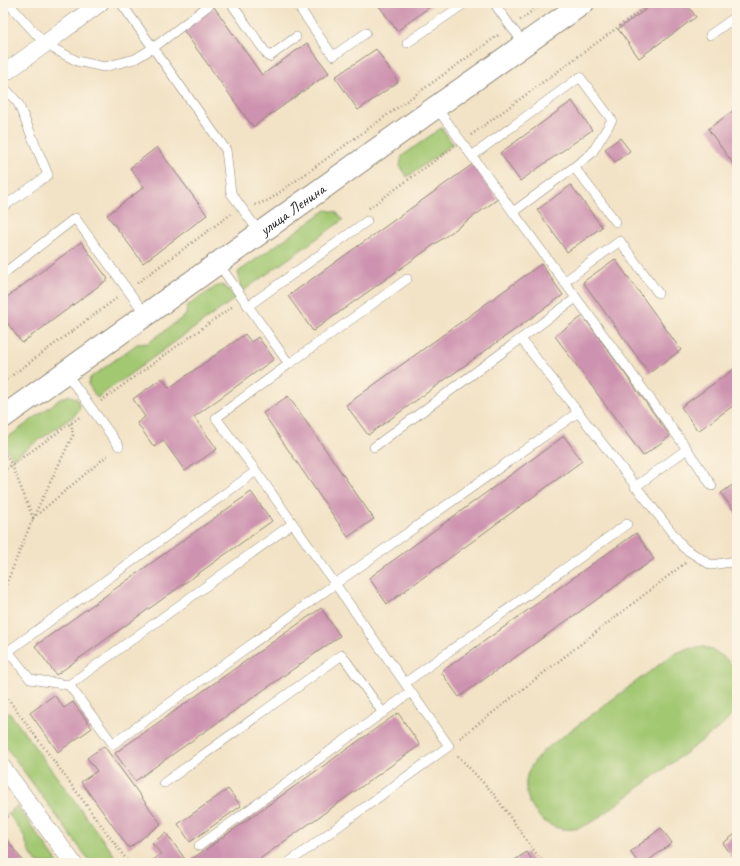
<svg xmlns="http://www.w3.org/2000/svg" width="740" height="866" font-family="Caveat,sans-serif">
  <rect width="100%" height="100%" fill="#fcf5e5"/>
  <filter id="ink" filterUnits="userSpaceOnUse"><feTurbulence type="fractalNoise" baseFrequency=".025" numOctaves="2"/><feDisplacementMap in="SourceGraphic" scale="8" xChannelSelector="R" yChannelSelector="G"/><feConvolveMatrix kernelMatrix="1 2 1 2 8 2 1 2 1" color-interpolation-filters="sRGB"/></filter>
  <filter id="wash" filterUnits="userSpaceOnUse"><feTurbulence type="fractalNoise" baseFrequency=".012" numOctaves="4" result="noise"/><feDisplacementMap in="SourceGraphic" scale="16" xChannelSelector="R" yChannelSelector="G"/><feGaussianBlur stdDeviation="0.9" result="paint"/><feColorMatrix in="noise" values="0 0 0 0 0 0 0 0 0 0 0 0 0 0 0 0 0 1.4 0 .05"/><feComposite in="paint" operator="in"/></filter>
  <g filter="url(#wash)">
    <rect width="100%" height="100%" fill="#f3e3c6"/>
    <path fill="#a3c872" stroke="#677a4e" d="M 441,128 L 453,144 L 407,177 L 400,166 L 402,156 Z
      M 326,210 L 336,212 L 343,220 L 243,291 L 241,289 L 238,272 Z
      M 222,285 L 230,291 L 236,298 L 97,398 L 88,384 L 90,378 L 137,344 L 148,343 L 186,315 L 187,306 L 217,286 Z
      M 69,395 L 77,399 L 80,408 L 74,416 L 13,458 L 3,444 L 3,441 L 60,399 Z
      M 704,647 C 717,652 733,660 737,675 C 739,683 737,697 737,706 L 736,710 L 723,725 L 594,821 C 588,824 581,828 574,829 C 546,833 524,807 526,781 C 527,768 536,760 543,751 L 672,655 L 686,649 Z
      M 9,712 L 120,863 L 91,863 L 3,743 L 3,717 Z
      M 17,806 L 58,863 L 37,863 L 29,851 L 23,834 L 8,813 Z"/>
    <g id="blocks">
      <path fill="#cd92af" d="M 377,3 L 435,3 L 397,31 Z
        M 655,3 L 686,3 L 696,17 L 639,58 L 618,29 Z
        M 214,7 L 262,75 L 307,43 L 329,73 L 253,127 L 183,30 Z
        M 376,49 L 398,82 L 358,110 L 335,77 Z
        M 572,101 L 592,130 L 520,181 L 500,153 Z
        M 737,108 L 737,169 L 708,129 Z
        M 620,138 L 630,151 L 615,162 L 605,149 Z
        M 157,147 L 207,215 L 143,263 L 107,215 L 144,187 L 130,168 Z
        M 473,164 L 498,199 L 313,331 L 288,296 Z
        M 571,185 L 602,227 L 567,252 L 537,210 Z
        M 81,242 L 108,279 L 22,343 L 3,317 L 3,300 Z
        M 615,259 L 681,350 L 649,373 L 583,282 Z
        M 541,264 L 563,295 L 368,435 L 346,405 Z
        M 583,316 L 670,436 L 643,456 L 555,336 Z
        M 245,334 L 251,342 L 258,337 L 274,359 L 194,417 L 217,449 L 185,471 L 163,440 L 154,447 L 137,423 L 145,417 L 133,399 L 162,378 L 169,388 Z
        M 737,367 L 737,403 L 698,431 L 681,407 Z
        M 288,396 L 374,519 L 348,537 L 263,413 Z
        M 564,436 L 582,461 L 387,604 L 369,578 Z
        M 737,482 L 737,515 L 721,493 Z
        M 251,492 L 272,521 L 56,675 L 35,646 Z
        M 636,533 L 654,559 L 459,697 L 441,672 Z
        M 321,608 L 340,636 L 135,781 L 115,753 Z
        M 54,695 L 64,708 L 73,702 L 92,728 L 58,752 L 30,713 Z
        M 398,713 L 420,745 L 254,863 L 195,863 L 192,859 Z
        M 104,746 L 161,824 L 129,848 L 81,782 L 97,771 L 87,758 Z
        M 228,789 L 241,806 L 190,842 L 178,824 Z
        M 3,809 L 8,817 L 3,821 Z
        M 661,828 L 672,843 L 645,863 L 639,863 L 630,852 Z
        M 166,833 L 188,863 L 149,863 L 161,854 L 152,843 Z
        M 737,833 L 737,863 L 723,843 Z
        M 3,834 L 24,863 L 3,863 Z
        M 527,852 L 534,863 L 510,863 Z"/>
    </g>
  </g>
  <g filter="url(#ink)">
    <use href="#blocks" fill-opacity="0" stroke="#8f8778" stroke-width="1"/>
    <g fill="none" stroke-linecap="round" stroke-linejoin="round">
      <defs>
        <path id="lane" d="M 8,3 L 45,44 L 77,61 L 104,67 L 135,59 L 153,48 L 212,3
          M 121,3 L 226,150 L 231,193 L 260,233
          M 231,3 L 269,57 L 296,37
          M 296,3 L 333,56 L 366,33
          M 494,3 L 511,27 L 525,44
          M 710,35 L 737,16
          M 407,43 L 465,3
          M 3,86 L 18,103 L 48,175 L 3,207
          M 436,107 L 687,449 L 712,486
          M 472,156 L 580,77 L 612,120 L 592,153 L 574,167
          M 513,212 L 574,167 L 616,222
          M 3,274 L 75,218 L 146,315
          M 564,282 L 620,241 L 658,293
          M 248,306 L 367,221
          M 521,339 L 684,548 L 711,565 L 737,561
          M 289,364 L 407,279
          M 66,373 L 119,446
          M 374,447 L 576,298
          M 256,471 L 449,746 L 288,863
          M 635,487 L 687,449
          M 8,651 L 30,679 L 69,685 L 292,524
          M 3,655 L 256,471 L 216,418 L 289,364 L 218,263
          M 405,683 L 627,524
          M 69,685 L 113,744 L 335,584 L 577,413
          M 164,783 L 342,655 L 383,713
          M 199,846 L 411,692"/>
        <path id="street" d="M 3,74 L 45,44 L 100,3
          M 3,768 L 73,863"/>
        <g id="secondary">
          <path id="s1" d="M 3,417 L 436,107 L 583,3"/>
        </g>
      </defs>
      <use href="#lane" stroke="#8f8778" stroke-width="10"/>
      <use href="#street" stroke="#8f8778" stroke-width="18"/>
      <use href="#secondary" stroke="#8f8778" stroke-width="24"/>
      <path stroke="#8f8778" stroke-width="2.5" stroke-dasharray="1 3" stroke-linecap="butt" d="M 520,20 L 543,3
        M 471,135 L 651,3
        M 255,205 L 269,200 L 500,34
        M 369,208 L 451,149
        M 137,283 L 231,214
        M 3,382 L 117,298
        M 101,401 L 233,306
        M 3,452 L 12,465 L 33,518 L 73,435 L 71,422
        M 3,471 L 81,416
        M 3,592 L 33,518 L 109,454
        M 3,692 L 129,863
        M 460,738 L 685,563
        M 458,756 L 493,793 L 543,863"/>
      <use href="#lane" stroke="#fff" stroke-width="9"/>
      <use href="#street" stroke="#fff" stroke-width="17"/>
      <use href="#secondary" stroke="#fff" stroke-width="22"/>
    </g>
  </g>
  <g text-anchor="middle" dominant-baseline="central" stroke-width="3" stroke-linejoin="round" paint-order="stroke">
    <g font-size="16" fill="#2b2b2b" stroke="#fcf5e5">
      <text stroke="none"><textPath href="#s1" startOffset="356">улица Ленина</textPath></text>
    </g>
  </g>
  <rect width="740" height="866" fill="none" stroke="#fcf5e5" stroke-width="16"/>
</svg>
